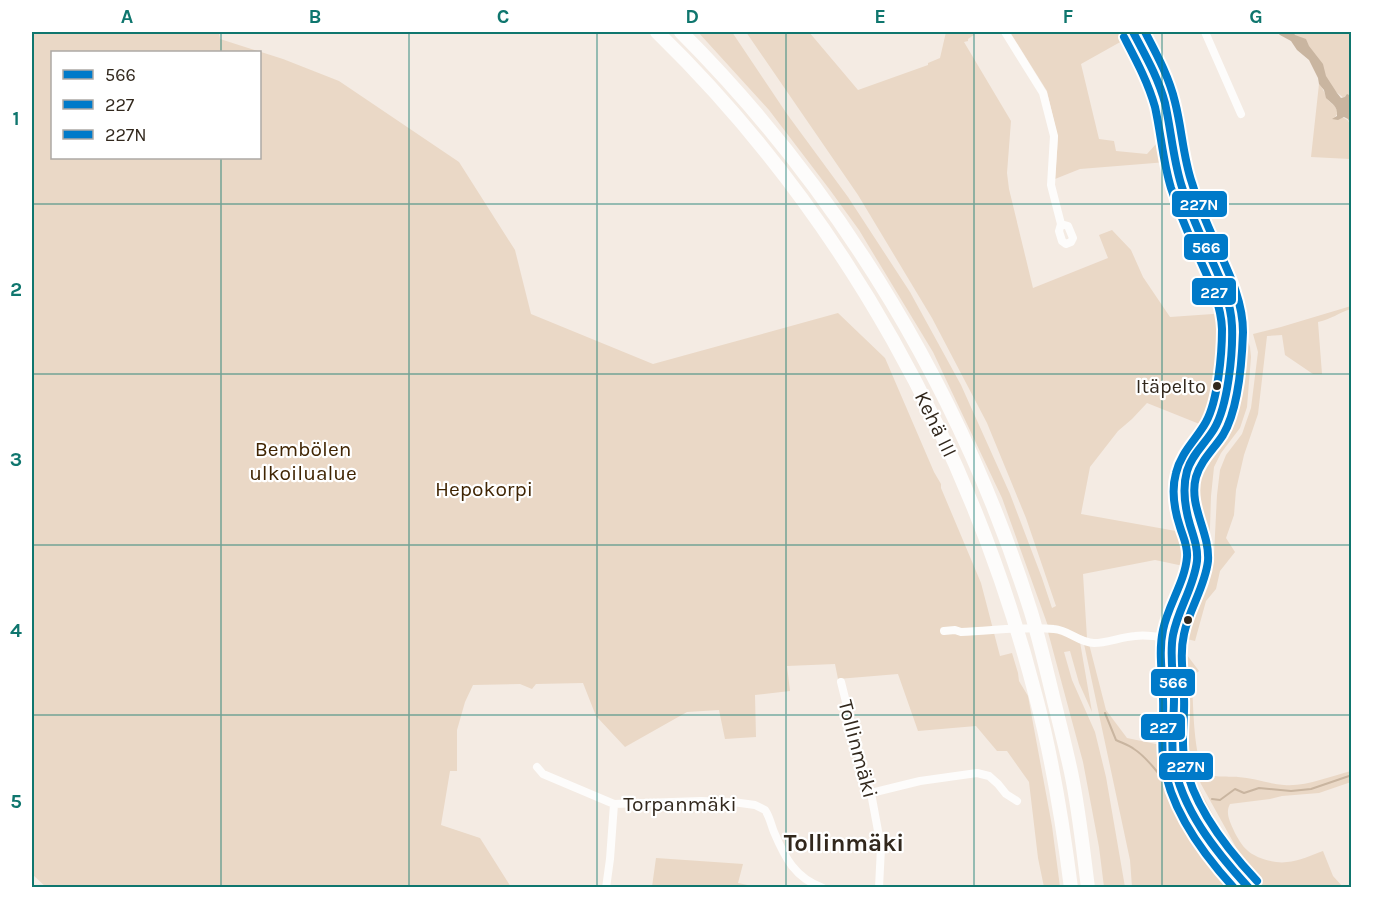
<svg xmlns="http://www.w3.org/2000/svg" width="1383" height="919" font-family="Karla,sans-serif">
  <rect width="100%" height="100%" fill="#f4ebe3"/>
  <path fill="#ead8c6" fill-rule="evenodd" d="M 32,32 L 219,32 L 220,39 L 283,59 L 339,81 L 459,162 L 515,250 L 531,314 L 653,364 L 838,313 L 885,358 L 934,472 L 941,484 L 941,488 L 981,583 L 1000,656 L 1012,653 L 1018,673 L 1019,681 L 1028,696 L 1052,826 L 1060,887 L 1044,887 L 1038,858 L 1029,782 L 1007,751 L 997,751 L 976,726 L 918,731 L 898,674 L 838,679 L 835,664 L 787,666 L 790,691 L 755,695 L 756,737 L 725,739 L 719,710 L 687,712 L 625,747 L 596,716 L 583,683 L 536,684 L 532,689 L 520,684 L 473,685 L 465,702 L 457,730 L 457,771 L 450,771 L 441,825 L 480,838 L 511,887 L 47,888 L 32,874 ZM 52,52 L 260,52 L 260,158 L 52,158 Z
    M 698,32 L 732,32 L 787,114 L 848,197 L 910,292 L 961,385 L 1010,494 L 1042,578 L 1052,608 L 1056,606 L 1026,518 L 987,423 L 932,318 L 858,195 L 746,32 L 809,32 L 858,90 L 928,65 L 928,63 L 940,58 L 946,32 L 972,32 L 974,35 L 968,39 L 968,41 L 964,42 L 1011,121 L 1007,173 L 1009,189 L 1033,288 L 1108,258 L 1099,235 L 1112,230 L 1131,250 L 1143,277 L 1170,317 L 1227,313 C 1228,332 1225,350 1221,369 L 1217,369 L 1214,396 L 1217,397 L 1217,405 L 1213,416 L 1207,427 L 1147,403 L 1132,419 L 1118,431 L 1090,467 L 1081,514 L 1176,531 L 1183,520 L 1192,549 L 1193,568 L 1155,560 L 1083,574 L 1087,638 L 1057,626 L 1048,626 L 1002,498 L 933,352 L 859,230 L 830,190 L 769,110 Z
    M 1010,32 L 1129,32 L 1131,36 L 1081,64 L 1099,139 L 1114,141 L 1116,151 L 1147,154 L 1156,144 L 1159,132 L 1166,130 L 1171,158 L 1167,162 L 1080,169 L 1055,179 L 1058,138 L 1047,91 Z
    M 1292,32 L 1351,32 L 1351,107 L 1344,98 L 1332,89 Z
    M 1319,84 C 1324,89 1325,96 1329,101 C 1335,107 1335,104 1338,113 L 1335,117 C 1344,117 1347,118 1351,125 L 1351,167 L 1350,159 L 1311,157 Z
    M 1351,306 L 1351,309 C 1338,313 1332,319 1318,322 L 1322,374 L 1313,374 L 1310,372 L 1285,355 L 1282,335 L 1267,336 L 1258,414 L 1244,455 L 1236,490 L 1234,515 L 1226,538 L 1235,552 L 1220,571 L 1216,589 L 1206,601 L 1195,641 L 1187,639 L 1193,616 L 1209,572 L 1214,555 L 1217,495 L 1220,470 L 1226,455 L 1242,434 L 1251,408 L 1258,352 L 1253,334 L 1281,327 Z
    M 1241,332 L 1245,333 L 1250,347 L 1251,357 L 1247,407 L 1240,428 L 1221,453 L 1214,467 L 1211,496 L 1209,557 L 1203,578 L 1189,613 L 1184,612 L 1198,575 L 1188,502 L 1192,467 L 1230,379 L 1234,379 L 1238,360 L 1239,335 Z
    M 1048,632 L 1057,632 L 1080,642 L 1092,712 L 1079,683 L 1070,651 L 1064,652 L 1072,680 L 1095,732 L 1106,777 L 1125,887 L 1104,887 L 1099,847 L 1083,762 Z
    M 1084,644 L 1089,644 L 1106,710 L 1127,738 L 1170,747 L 1180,801 L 1205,841 L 1241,883 L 1236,887 L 1132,887 L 1130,860 Z
    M 1179,648 L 1182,649 L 1183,729 L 1177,729 L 1176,649 Z
    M 1187,655 L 1199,671 L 1194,675 L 1192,678 C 1193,696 1193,763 1206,773 C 1212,778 1231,776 1238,777 C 1254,778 1269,784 1284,785 C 1305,787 1331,776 1351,771 L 1351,782 L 1319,793 L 1282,796 L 1270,799 L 1230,804 C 1225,813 1230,822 1234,831 C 1237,837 1242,846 1247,850 C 1255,858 1275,864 1287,862 C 1299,861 1312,855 1323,851 L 1333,876 L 1343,887 L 1263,887 L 1244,866 L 1242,858 L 1201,784 L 1189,759 L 1187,699 Z
    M 1183,731 L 1185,759 L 1189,769 L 1246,878 L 1212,838 L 1181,776 L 1176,732 Z
    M 656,858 L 743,864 L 738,883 L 757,887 L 652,887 Z"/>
  <path fill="#c9b5a0" d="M 1277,32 L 1293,32 L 1295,35 L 1306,39 L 1309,46 L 1323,64 L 1326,76 L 1337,93 L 1341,98 L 1345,97 L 1347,94 L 1351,96 L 1351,125 L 1348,119 L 1344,117 L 1338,120 L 1332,119 L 1337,116 C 1338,106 1332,104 1326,98 L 1324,90 L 1319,84 L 1318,78 L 1309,60 L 1297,50 L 1291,41 L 1280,35 Z"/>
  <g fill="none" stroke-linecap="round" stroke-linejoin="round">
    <path stroke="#c9b5a0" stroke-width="2" d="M 1105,713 L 1116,740 C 1122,743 1129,745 1134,749 C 1145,756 1164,778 1168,789 L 1178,793
      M 1193,796 L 1202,797
      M 1212,799 L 1220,800 L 1235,789 L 1244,793 L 1259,788 L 1291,791 L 1311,789 L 1352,775"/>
    <path stroke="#fdfcfb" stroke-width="8" d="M 1005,32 L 1043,93 L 1054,136 L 1051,185 L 1061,224 L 1059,231 L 1062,241 L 1066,244 L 1071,242 L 1073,238 L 1068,226 L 1061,224
      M 1205,32 L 1241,114
      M 944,631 L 955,630 L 961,632 C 992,631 1024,626 1054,629 C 1069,630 1079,643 1094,643 C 1107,643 1121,637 1135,636 C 1148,634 1160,637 1172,639
      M 841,682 L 866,782 L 871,793 L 881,847 L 879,888
      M 537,767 L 543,774 L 614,804 L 701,801 L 733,802 L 755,805 L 765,810 C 770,817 771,825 774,832 C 785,858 795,878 823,888
      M 871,793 L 920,781 L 977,773 L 989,776 L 998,784 L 1006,794 L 1017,801
      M 606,888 L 610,859 L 614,804"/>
    <path stroke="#fdfcfb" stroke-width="12" d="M 1133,32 C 1143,52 1156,72 1162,94 C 1171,123 1172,155 1181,184 C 1189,207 1198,230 1208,252 C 1218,275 1231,300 1232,326 C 1233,349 1226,410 1214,429 C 1204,444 1192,454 1187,471 C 1181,490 1185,507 1190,525 C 1195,539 1199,545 1197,561 C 1196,576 1188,590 1182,604 C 1177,615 1174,627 1172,639 C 1169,659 1174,679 1174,699 C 1174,721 1170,745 1175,767 C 1186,812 1217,855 1249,888"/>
    <path stroke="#fdfcfb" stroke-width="14" d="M 657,32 C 843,213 973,449 1037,701 C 1053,762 1063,825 1071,888
      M 681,32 C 842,193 963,395 1031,612 C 1040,642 1047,672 1054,701 C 1060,725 1066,749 1071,772 C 1079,810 1083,849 1088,888"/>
    <defs>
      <path id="bus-1" d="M 1133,32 C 1145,55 1158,77 1165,103 C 1171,130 1173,158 1181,184 C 1188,207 1198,230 1208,252 C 1219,276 1231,300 1232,326 C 1233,353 1228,406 1214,429 C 1205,444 1192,454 1187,471 C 1182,489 1185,508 1190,525 C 1194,538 1198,548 1197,561 C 1194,587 1178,609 1173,635 C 1169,656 1174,677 1174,699 C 1174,719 1171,739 1173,758 C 1180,808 1216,852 1249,888"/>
      <path id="bus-2" d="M 1124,37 C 1136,60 1148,82 1155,107 C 1161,134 1163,162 1171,188 C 1178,209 1187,231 1196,251 C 1207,276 1221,301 1222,329 C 1222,354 1218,400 1206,422 C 1196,440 1181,452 1176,473 C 1171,491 1174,509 1180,527 C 1183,537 1188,546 1187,557 C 1185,582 1168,605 1163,630 C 1158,653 1163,676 1163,699 C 1164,718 1161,738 1163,758 C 1168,806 1202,853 1234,888"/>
      <path id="bus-3" d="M 1145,32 C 1157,55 1169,77 1175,102 C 1182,129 1183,157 1192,183 C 1198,203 1206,222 1215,242 C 1228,271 1243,300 1243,332 C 1242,361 1238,410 1223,435 C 1214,449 1201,460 1196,477 C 1188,506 1210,532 1208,561 C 1205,587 1189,609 1184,634 C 1179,656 1184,677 1184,698 C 1185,717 1181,737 1184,757 C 1190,803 1226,848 1257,881"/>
    </defs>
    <use href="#bus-1" stroke="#fff" stroke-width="12"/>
    <use href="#bus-2" stroke="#fff" stroke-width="12"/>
    <use href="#bus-3" stroke="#fff" stroke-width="12"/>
    <use href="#bus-1" stroke="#007ac9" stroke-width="8"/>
    <use href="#bus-2" stroke="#007ac9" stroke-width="8"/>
    <use href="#bus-3" stroke="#007ac9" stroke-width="8"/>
  </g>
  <path fill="none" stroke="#0f766e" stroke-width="1.5" stroke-opacity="0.55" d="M 221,32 L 221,52M 409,32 L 409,888M 597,32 L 597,888M 786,32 L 786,888M 974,32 L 974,888M 1162,32 L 1162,888M 221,158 L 221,888M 32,204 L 1352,204M 32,374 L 1352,374M 32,545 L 1352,545M 32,715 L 1352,715"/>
  <g fill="#32281d" stroke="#fff" stroke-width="2">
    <circle cx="1217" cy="386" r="5"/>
    <circle cx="1188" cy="620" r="5"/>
  </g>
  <g text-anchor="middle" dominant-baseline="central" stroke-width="4.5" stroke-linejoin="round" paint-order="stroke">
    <g font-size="20" fill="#32281d" stroke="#fff" text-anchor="end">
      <text x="1206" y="386">Itäpelto</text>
    </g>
    <g font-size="21" fill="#32281d" stroke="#fff">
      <text transform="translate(936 424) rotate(64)">Kehä III</text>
      <text transform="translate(858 749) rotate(75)">Tollinmäki</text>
      <text x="680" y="804">Torpanmäki</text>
    </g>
    <g font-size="21" fill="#402503" stroke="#fff">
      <text x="303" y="449">Bembölen<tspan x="303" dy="24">ulkoilualue</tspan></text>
      <text x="484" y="489">Hepokorpi</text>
    </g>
    <g font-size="24" font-weight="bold" fill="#32281d" stroke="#fff">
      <text x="844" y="843">Tollinmäki</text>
    </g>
  </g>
  <g stroke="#fff" stroke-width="2">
    <rect x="1171" y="190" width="57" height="28" rx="6" fill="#007ac9"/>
    <rect x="1183" y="233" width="46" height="28" rx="6" fill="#007ac9"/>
    <rect x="1191" y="277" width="46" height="29" rx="6" fill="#007ac9"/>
    <rect x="1150" y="668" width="46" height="29" rx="6" fill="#007ac9"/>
    <rect x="1140" y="713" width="46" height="28" rx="6" fill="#007ac9"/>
    <rect x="1158" y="752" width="56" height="29" rx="6" fill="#007ac9"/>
  </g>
  <g font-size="16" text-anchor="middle" font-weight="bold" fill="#fff">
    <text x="1199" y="210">227N</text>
    <text x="1206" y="253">566</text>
    <text x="1214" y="298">227</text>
    <text x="1173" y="688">566</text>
    <text x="1163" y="733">227</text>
    <text x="1186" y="772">227N</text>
  </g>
  <rect width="1383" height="919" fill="none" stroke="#ffffff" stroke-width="66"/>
  <rect x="51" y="51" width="210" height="108" fill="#ffffff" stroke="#ada9a5" stroke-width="1.5"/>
  <rect x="63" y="70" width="30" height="9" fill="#007ac9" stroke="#ada9a5" stroke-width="1.5"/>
  <text x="105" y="81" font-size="18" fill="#32281d">566</text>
  <rect x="63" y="100" width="30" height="9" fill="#007ac9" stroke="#ada9a5" stroke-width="1.5"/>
  <text x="105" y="111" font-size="18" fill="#32281d">227</text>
  <rect x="63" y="130" width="30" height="9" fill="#007ac9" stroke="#ada9a5" stroke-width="1.5"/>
  <text x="105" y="141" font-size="18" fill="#32281d">227N</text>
  <rect x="33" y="33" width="1317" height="853" fill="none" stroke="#0f766e" stroke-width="2"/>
  <g font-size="20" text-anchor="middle" font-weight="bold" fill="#0f766e">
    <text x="127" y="23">A</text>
    <text x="315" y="23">B</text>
    <text x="503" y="23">C</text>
    <text x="692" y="23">D</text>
    <text x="880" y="23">E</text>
    <text x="1068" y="23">F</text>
    <text x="1256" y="23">G</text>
    <text x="16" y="125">1</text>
    <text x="16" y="296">2</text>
    <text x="16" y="466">3</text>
    <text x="16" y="637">4</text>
    <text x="16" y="808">5</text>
  </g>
</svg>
